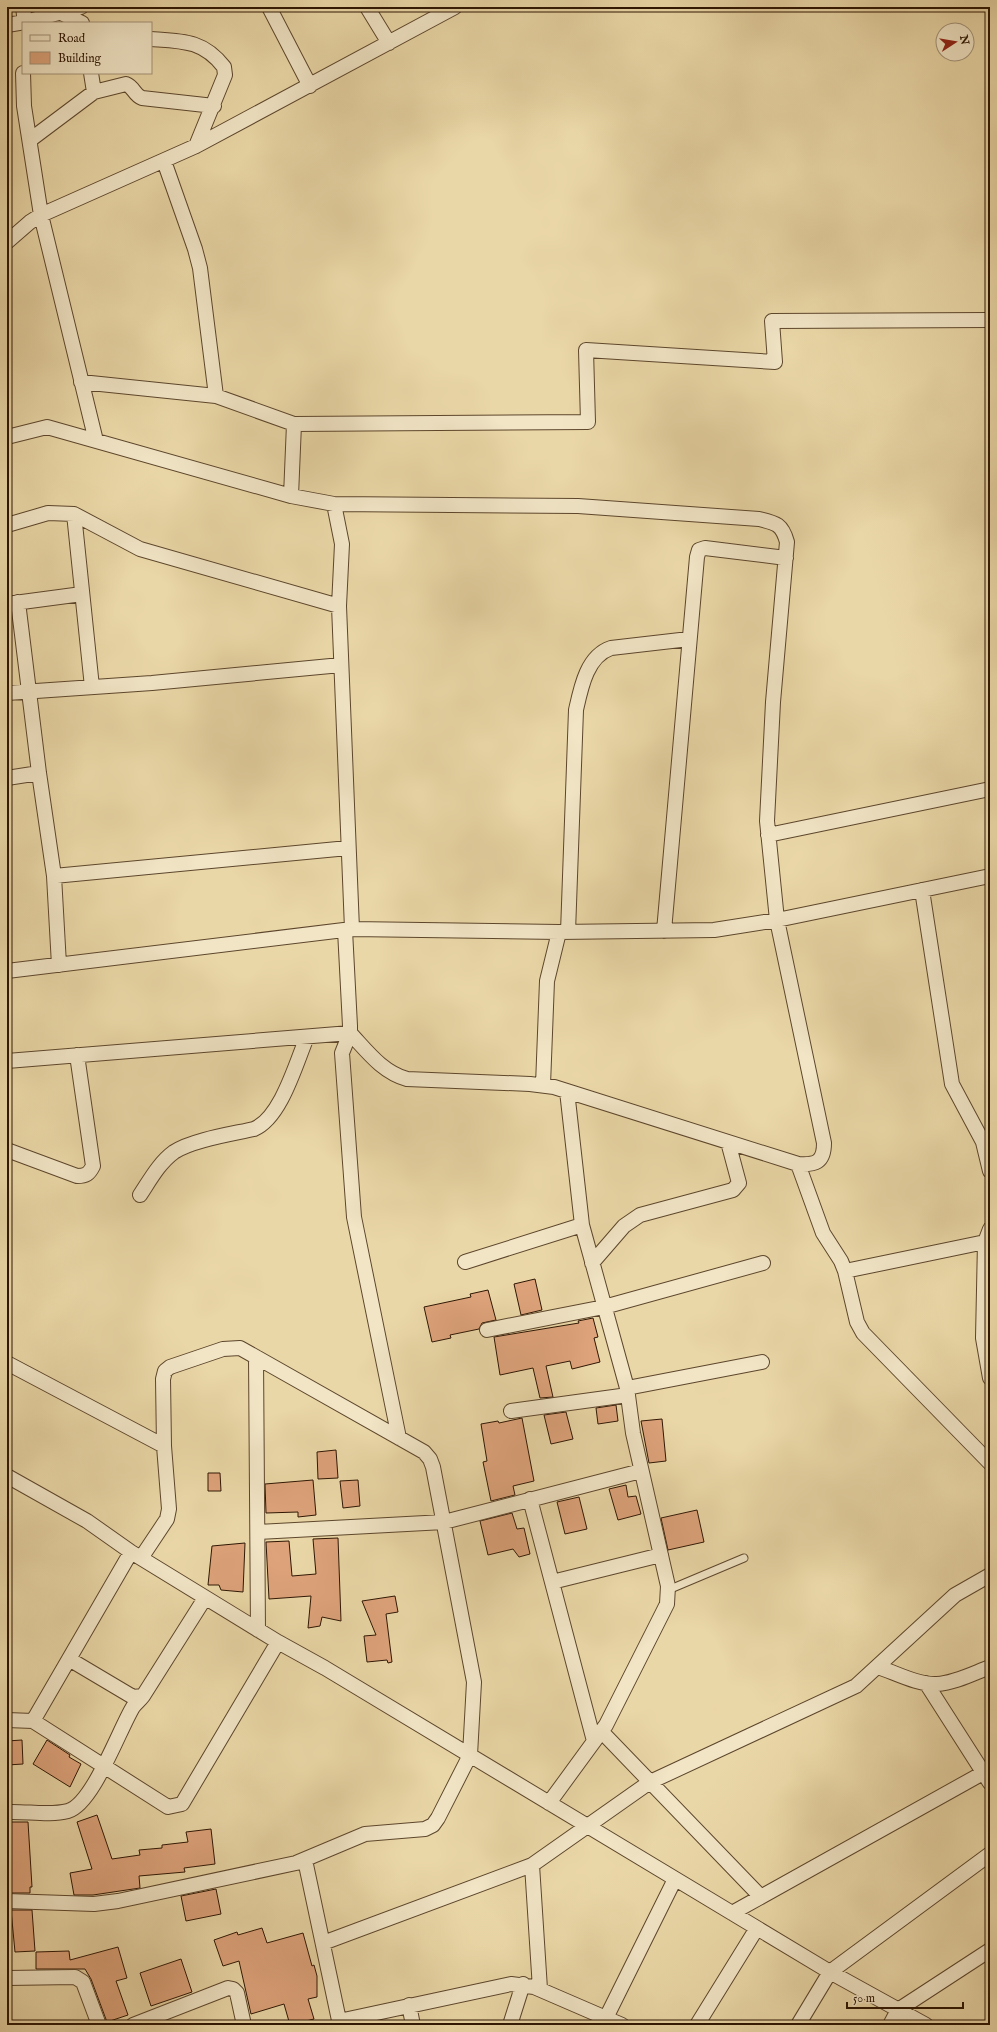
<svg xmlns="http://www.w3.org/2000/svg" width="997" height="2032" font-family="'IM FELL English',serif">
  <rect width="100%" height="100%" fill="#ead7a7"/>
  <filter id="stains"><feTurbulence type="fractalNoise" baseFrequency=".005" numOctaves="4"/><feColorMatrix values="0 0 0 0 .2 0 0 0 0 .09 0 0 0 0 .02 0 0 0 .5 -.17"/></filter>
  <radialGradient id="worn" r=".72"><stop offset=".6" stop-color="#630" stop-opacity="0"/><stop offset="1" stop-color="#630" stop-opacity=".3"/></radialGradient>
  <path fill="#dea37b" stroke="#2e1603" d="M 535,1279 L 542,1310 L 521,1315 L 514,1284 Z
    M 488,1290 L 496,1320 L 482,1323 L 479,1329 L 450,1335 L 451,1338 L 432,1342 L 424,1307 L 471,1297 L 470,1294 Z
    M 593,1318 L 598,1337 L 594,1338 L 600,1362 L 572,1369 L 570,1361 L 546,1366 L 553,1397 L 540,1398 L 533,1368 L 500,1375 L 494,1337 L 579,1323 L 578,1321 Z
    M 616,1405 L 618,1421 L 598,1424 L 596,1408 Z
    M 566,1412 L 573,1439 L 551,1444 L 544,1415 Z
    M 522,1418 L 534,1481 L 513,1486 L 515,1495 L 491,1501 L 483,1462 L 487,1461 L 481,1424 L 498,1421 L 499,1423 Z
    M 662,1419 L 666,1461 L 649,1463 L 641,1421 Z
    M 336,1450 L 338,1478 L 318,1479 L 317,1452 Z
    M 208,1473 L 220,1473 L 221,1491 L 208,1491 Z
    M 313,1480 L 316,1515 L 298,1517 L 298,1512 L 266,1513 L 265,1484 Z
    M 358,1480 L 360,1506 L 343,1508 L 340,1481 Z
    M 626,1485 L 628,1497 L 636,1496 L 641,1514 L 618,1520 L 609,1489 Z
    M 579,1497 L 587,1529 L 565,1534 L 557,1502 Z
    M 697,1510 L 704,1542 L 668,1550 L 661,1518 Z
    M 512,1513 L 517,1529 L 524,1528 L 530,1554 L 519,1557 L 513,1549 L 488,1555 L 480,1521 Z
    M 338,1538 L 341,1621 L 322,1617 L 320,1626 L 308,1628 L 311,1596 L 269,1599 L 266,1542 L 289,1541 L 292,1576 L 316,1574 L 313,1539 Z
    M 245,1543 L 243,1592 L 221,1590 L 219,1585 L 208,1585 L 212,1546 Z
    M 395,1596 L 398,1612 L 386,1614 L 392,1662 L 388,1663 L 387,1660 L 367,1662 L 364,1636 L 376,1635 L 362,1601 Z
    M 22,1740 L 23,1764 L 7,1765 L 7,1741 Z
    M 47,1740 L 70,1755 L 69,1757 L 81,1764 L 70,1787 L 33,1764 Z
    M 97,1815 L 112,1859 L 140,1855 L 139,1850 L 162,1848 L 162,1845 L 188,1842 L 186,1832 L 211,1829 L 215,1864 L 184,1868 L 185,1872 L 139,1876 L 140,1888 L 93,1895 L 74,1895 L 70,1873 L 92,1869 L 77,1822 Z
    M 7,1822 L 28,1822 L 32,1887 L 30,1887 L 30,1893 L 9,1893 L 9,1888 L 7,1889 Z
    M 216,1889 L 221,1914 L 186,1921 L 181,1896 Z
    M 11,1910 L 32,1910 L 35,1951 L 15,1952 Z
    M 262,1928 L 267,1943 L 303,1933 L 312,1966 L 314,1965 L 317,1976 L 317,1997 L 308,1999 L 314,2019 L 290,2025 L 284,2004 L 251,2014 L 239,1961 L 223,1966 L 214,1940 L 237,1932 L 238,1935 Z
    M 118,1947 L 127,1978 L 116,1981 L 128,2015 L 107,2022 L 91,1979 L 85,1969 L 36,1969 L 36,1952 L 69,1951 L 70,1960 Z
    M 181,1959 L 192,1992 L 151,2006 L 140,1973 Z"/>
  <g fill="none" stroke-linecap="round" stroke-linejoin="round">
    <defs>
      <path id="lane" d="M 668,1590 L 744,1558"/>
      <path id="street" d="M 23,7 L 25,23
        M 269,7 L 310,86
        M 367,7 L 389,43
        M 61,13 L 82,23
        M 7,25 L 25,22 L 81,7
        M 151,39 C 182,41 203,40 224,67 L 225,75 L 196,146
        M 23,73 L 24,106 L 41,215 L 96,441
        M 91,73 L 94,92
        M 30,140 L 94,92 L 126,84 C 134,87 134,95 142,98 L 214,106
        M 164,161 L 195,249 L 200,268 L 216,396
        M 7,242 L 30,222 L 41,215 L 196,146 L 455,7
        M 81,382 L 216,396 L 294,424
        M 7,437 L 47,427 L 291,496 L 294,424 L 588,422 L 586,350 L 775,362 L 772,321 L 990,320
        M 334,504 L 342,544 L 339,606 L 352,929
        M 74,514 L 92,687
        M 7,525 L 48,513 L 74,514 L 140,549 L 339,606
        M 18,602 L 39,773 L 54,876 L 59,965
        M 7,604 L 82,594
        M 7,693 L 152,683 L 341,665
        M 7,778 L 39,773
        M 768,835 L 990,789
        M 54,876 L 348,848
        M 922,890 L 952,1084 L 983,1142 L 990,1171
        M 345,930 L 350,1026 L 350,1033 L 342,1053 L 354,1217 L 399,1438
        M 664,931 L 697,557 L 699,550 L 705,548 L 786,558
        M 568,932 L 576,710 C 581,687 587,656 611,648 L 689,639
        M 7,971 L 352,929 L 559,932 L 714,930 L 777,920 L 990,876
        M 7,1061 L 350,1033 C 367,1051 382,1072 407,1079 L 530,1084 L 554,1087 L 798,1164 C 815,1165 824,1163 824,1143 L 777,920 L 767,821 L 773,702 L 787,542 C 782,524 776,523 759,519 L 578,506 L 334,504 L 291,496
        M 543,1085 L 547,981 L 559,932
        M 7,1150 L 77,1176 C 86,1176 89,1174 93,1166 L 77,1055
        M 798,1164 L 823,1233 L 841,1261 L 845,1271 L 857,1322 L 863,1333 L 990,1463
        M 140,1195 C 150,1180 159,1163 174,1152 C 192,1140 232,1134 254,1129 C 281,1118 296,1063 307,1037
        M 990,1229 L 985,1242 L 983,1338 L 990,1378
        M 465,1262 L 582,1225
        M 592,1263 L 624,1226 L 640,1215 L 733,1190 L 739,1183 L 728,1142
        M 845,1271 L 985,1242
        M 487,1330 L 604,1307 L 763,1263
        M 256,1357 L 258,1630
        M 7,1363 L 164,1446
        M 627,1388 L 762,1362
        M 511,1411 L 628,1395
        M 7,1476 L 87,1521 L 131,1552 L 278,1642 L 325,1668 L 830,1972 L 926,2025
        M 530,1499 L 594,1741
        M 258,1532 L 444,1522 L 641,1471
        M 552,1582 L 661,1555
        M 69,1659 L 133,1697 L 143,1696 L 205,1598
        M 878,1667 C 896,1673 918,1685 937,1684 C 955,1683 974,1673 990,1667
        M 926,1683 L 990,1783
        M 7,1720 L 33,1721 L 168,1807 L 182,1804 L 278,1642
        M 33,1721 L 131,1552
        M 602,1732 L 761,1897
        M 549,1803 L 606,1725 L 663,1612 L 667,1604 L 668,1586 L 633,1433 L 627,1388 L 582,1225 L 567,1091
        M 7,1812 C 27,1811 49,1816 68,1811 C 93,1804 119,1730 133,1707 C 136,1703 140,1700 143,1696
        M 305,1860 L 340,2025
        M 532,1865 L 540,1989
        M 7,1901 L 94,1904 L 118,1901 L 296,1863 L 365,1834 L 425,1829 L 433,1825 L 438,1818 L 470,1755 L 474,1682 L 433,1467 L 430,1459 L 424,1452 L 240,1348 L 223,1349 L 170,1367 L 165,1371 L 163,1379 L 164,1446 L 169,1509 L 167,1519 L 141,1558
        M 732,1913 L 983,1773
        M 323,1943 L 532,1865 L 650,1782 L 856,1686 L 955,1595 L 990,1575
        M 7,1978 L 75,1977 L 83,1982 L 99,2025
        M 409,2005 L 413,2025
        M 606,2018 L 675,1879
        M 339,2021 L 511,1984 L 534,1987 L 622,2025
        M 133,2025 L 228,1988 L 233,1989 L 237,1993 L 244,2025
        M 510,2025 L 523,1984
        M 697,2025 L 757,1928
        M 798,2025 L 830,1972 L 990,1854
        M 890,2025 L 898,2010 L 990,1950"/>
    </defs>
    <use href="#lane" stroke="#5d462c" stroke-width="9"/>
    <use href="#street" stroke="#5d462c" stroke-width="16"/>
    <use href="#lane" stroke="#f1e5c6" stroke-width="7"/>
    <use href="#street" stroke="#f1e5c6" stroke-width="14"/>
  </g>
  <rect width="997" height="2032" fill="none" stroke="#ead7a7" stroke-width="24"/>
  <rect x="8" y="8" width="981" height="2016" fill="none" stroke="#2e1603" stroke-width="2"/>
  <rect x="12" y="12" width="973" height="2008" fill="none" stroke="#2e1603"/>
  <rect x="22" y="22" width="130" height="52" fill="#f1e5c6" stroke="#a39278"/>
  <rect x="30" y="35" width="20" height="6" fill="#f1e5c6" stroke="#a39278"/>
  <text x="58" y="42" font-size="12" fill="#2e1603">Road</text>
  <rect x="30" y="52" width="20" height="12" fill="#dea37b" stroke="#a39278"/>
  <text x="58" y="62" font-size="12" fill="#2e1603">Building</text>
  <g transform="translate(955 42) rotate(78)"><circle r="19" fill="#f1e5c6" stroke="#a39278"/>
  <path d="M0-3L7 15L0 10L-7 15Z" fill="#8f2418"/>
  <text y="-6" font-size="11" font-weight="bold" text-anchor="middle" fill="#2e1603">N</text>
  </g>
  <path d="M847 2002v6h116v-6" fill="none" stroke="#2e1603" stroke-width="2"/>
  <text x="853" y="2002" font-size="12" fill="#2e1603" stroke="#f1e5c6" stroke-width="3" paint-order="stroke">50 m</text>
  <rect width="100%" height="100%" filter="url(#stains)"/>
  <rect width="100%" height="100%" fill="url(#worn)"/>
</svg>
